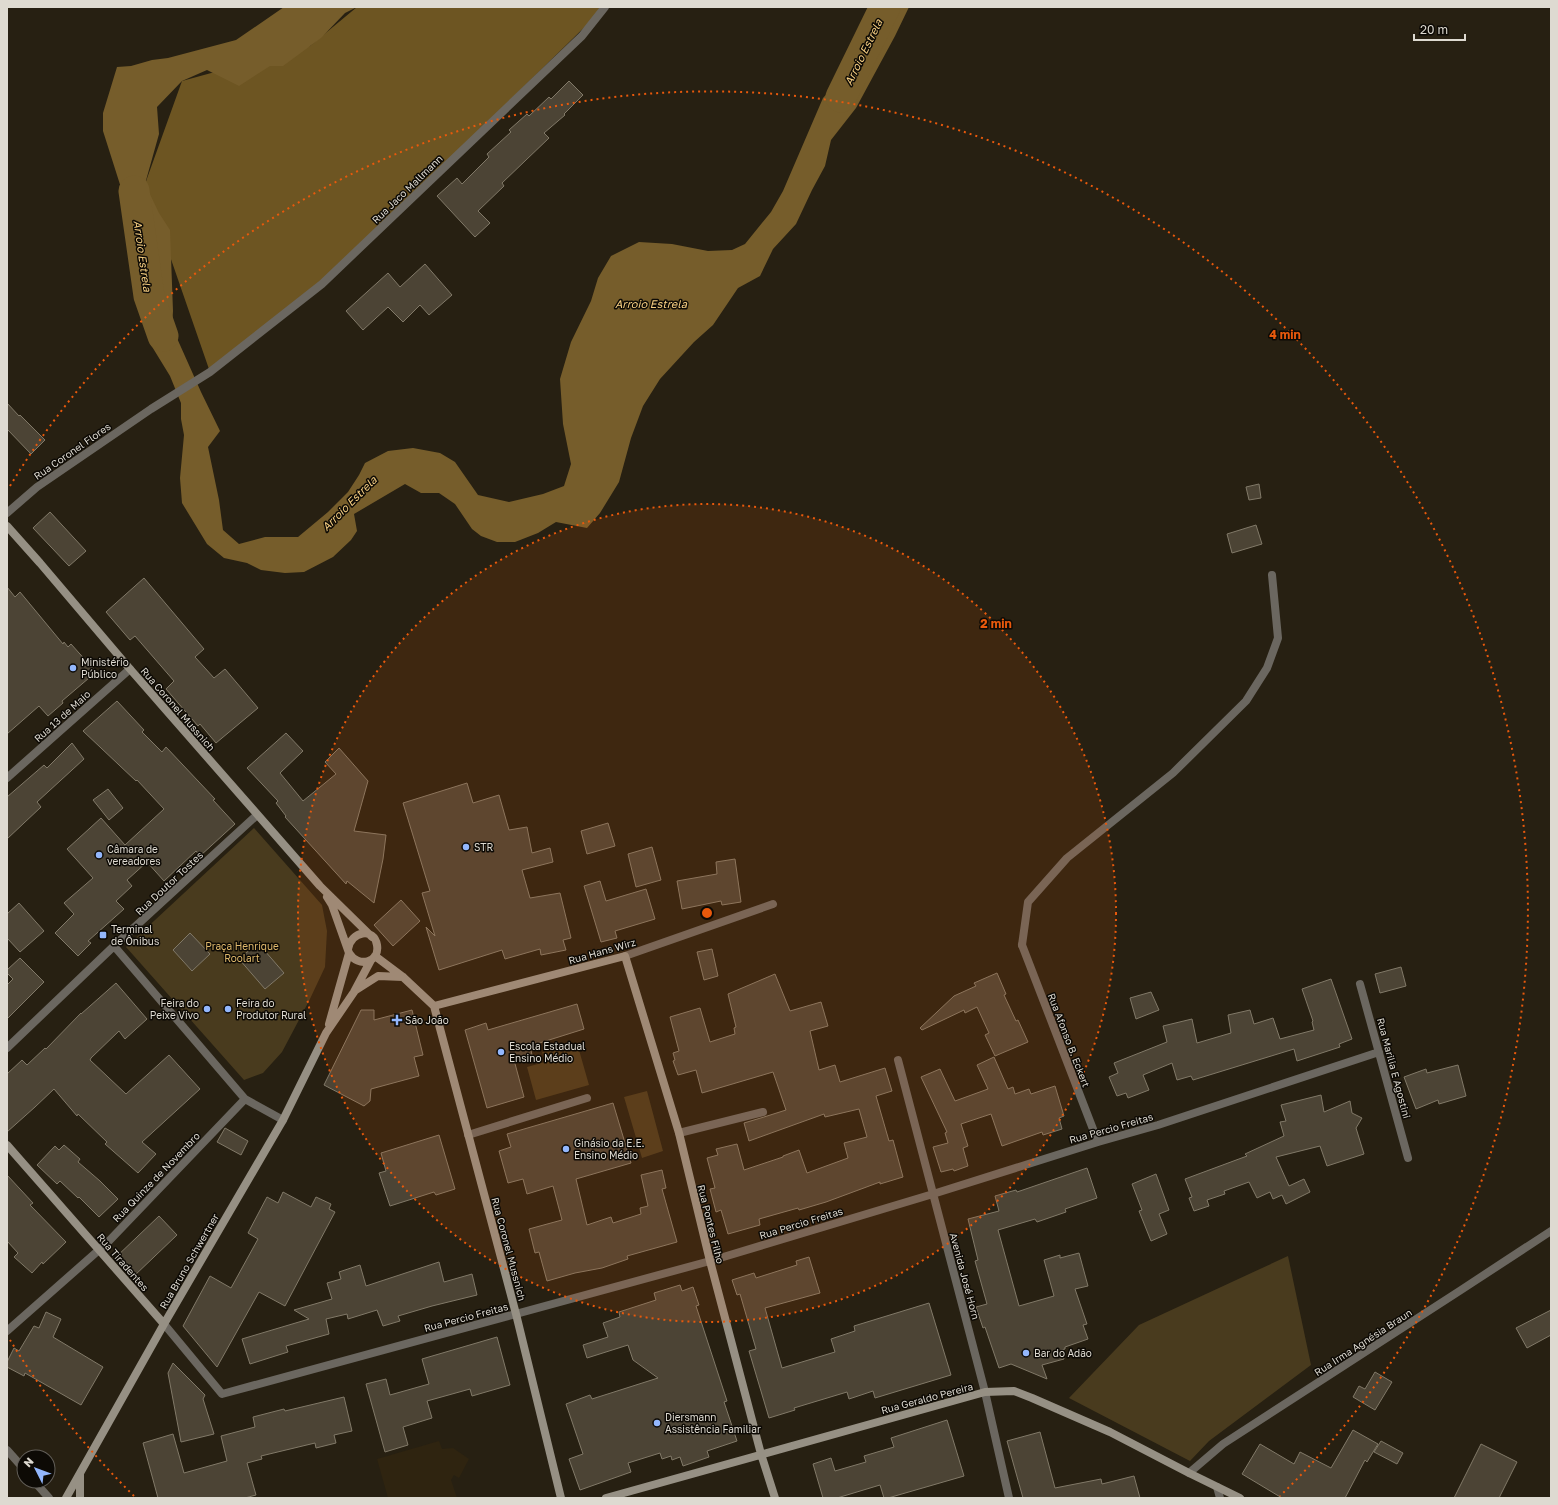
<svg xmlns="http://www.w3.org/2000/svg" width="1558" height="1505" font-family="'Golos Text',sans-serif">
  <rect width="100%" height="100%" fill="#272012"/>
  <path fill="#2f2410" d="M 439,1441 L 442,1449 L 453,1448 L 469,1459 L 459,1478 L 454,1475 L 451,1480 L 457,1498 L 388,1498 L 377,1459 Z"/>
  <path fill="#493b1e" d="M 254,828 L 322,905 L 327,931 L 325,967 L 309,1001 L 282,1052 L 263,1073 L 244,1080 L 126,947 Z
    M 577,1043 L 589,1085 L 536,1100 L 527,1067 L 545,1062 L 542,1052 Z
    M 647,1091 L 663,1151 L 642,1158 L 624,1097 Z
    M 1288,1256 L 1311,1365 L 1209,1441 L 1190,1461 L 1069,1398 L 1139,1325 Z"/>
  <path fill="#6d5522" d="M 357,7 L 605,7 L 322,284 L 210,372 L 145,184 L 182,81 L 310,46 Z"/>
  <path fill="#765d2b" d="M 284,7 L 357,7 L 345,13 L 321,38 L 283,66 L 270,66 L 239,86 L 207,70 L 182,81 L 157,107 L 159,134 L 145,184 L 159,213 L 170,230 L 173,311 L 172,327 L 201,392 L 220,431 L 208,447 L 219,500 L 223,530 L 239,544 L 265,537 L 298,537 L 328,512 L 348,492 L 359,475 L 365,463 L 388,451 L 413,448 L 440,453 L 455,462 L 478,495 L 509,502 L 543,494 L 564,486 L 571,464 L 563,424 L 560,379 L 571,342 L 591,301 L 598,278 L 611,256 L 639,242 L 672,244 L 708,251 L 732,250 L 745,244 L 771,212 L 783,191 L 823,98 L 863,55 L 891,29 L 880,7 L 909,7 L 895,36 L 856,108 L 831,140 L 825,166 L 812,190 L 796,224 L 773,249 L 760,276 L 738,288 L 713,325 L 694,342 L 660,379 L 643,406 L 631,438 L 619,482 L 600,513 L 587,528 L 556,522 L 538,533 L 515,542 L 497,542 L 481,536 L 472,529 L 455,504 L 439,493 L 421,493 L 405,484 L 354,514 L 357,531 L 351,540 L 333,557 L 304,572 L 285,573 L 261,570 L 247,563 L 224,558 L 207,544 L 182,503 L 180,478 L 184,435 L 181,419 L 181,403 L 170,376 L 151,345 L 148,323 L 146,305 L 155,269 L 123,194 L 103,131 L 103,113 L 117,67 L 131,66 L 152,60 L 168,58 L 236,40 Z"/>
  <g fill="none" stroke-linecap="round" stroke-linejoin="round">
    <path stroke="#765d2b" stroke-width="31" d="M 841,97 L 885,7
      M 134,191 L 149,296 L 163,336"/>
  </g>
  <path fill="#4c4435" stroke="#817968" d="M 569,81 L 583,95 L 564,114 L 565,115 L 544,133 L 549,138 L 502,183 L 504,186 L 478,211 L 490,223 L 475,237 L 437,196 L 457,178 L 462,184 L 489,157 L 487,154 L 511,132 L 509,130 L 527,114 L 529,116 L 549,97 L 551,99 Z
    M 425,264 L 452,295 L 429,315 L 420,305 L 403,322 L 388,307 L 363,330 L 346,311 L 388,273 L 400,287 Z
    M 7,403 L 19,416 L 20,415 L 45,440 L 31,454 L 7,429 Z
    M 1259,484 L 1261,498 L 1249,500 L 1246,487 Z
    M 50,512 L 86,551 L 69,566 L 33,528 Z
    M 1256,525 L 1262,544 L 1232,553 L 1227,534 Z
    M 144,578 L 204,649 L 195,657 L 214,678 L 225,669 L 258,708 L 216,743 L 200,724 L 198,726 L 166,689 L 174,681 L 135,636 L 130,640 L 106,612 Z
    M 7,587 L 15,597 L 20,592 L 63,644 L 64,642 L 68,647 L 71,644 L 96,672 L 62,701 L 63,703 L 48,716 L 39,706 L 7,734 Z
    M 117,701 L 144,730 L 142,732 L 162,752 L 166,747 L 215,799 L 213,800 L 235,824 L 200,856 L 196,851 L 164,881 L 147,862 L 127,880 L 132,886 L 116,901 L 124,909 L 88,941 L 91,943 L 78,956 L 55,933 L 74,914 L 64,903 L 93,878 L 67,849 L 101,818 L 125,845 L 164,809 L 137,780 L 136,781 L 83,731 Z
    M 286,733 L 303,751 L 280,773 L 303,801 L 336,774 L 325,762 L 339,748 L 368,781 L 354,831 L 386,835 L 383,859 L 374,903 L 347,881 L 346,884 L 285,817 L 286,816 L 276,803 L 278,801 L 247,768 Z
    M 72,743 L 84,759 L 37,802 L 41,807 L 7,839 L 7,797 L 44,765 L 47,768 Z
    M 467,783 L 473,803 L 499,795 L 509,830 L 527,827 L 532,853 L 550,848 L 553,862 L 522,870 L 530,898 L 560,893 L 571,938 L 563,940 L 566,950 L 541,955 L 540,949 L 505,959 L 502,950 L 439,970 L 426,927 L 435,936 L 422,893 L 430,891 L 403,803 Z
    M 108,789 L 123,808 L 109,820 L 93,800 Z
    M 608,823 L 615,846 L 587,854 L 581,831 Z
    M 652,847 L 661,880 L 636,887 L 628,854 Z
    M 735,859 L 741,902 L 722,905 L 721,901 L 682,909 L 677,881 L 717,874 L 716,862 Z
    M 600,881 L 606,901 L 646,889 L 655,919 L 615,931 L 617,938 L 601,942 L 584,886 Z
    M 401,900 L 420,921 L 393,946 L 374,925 Z
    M 19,903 L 44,931 L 20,952 L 7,938 L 7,914 Z
    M 190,933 L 210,954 L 192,971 L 173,950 Z
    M 258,943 L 284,973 L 265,989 L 239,959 Z
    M 712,949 L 718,976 L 704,980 L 697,952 Z
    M 20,958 L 44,982 L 7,1019 L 7,985 L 13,979 L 7,973 L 7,970 Z
    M 1401,967 L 1406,986 L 1380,993 L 1375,974 Z
    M 997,973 L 1006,994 L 1004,995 L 1016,1021 L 1018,1020 L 1028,1042 L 995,1056 L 985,1035 L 989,1033 L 977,1007 L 965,1013 L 964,1010 L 922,1030 L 920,1028 L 954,996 L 976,986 L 974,983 Z
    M 775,974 L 790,1011 L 821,1002 L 828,1026 L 810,1031 L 819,1070 L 835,1065 L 840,1082 L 885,1068 L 892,1091 L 876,1096 L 889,1141 L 893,1140 L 903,1177 L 880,1184 L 880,1182 L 826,1202 L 799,1210 L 798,1208 L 759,1219 L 760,1225 L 728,1234 L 721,1210 L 716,1212 L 710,1189 L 715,1188 L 707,1158 L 718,1155 L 716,1149 L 737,1144 L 744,1170 L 783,1157 L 783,1156 L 799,1150 L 807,1173 L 848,1158 L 844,1143 L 867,1137 L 859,1109 L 825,1117 L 824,1114 L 749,1141 L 744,1123 L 764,1117 L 786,1110 L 773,1072 L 702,1093 L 696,1070 L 678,1075 L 673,1061 L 675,1060 L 673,1053 L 679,1051 L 670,1017 L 700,1008 L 710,1042 L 735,1034 L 734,1028 L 736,1027 L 728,994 Z
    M 1331,979 L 1352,1039 L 1339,1044 L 1340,1047 L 1297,1061 L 1294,1049 L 1193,1080 L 1191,1076 L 1177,1080 L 1172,1063 L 1143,1075 L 1149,1090 L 1128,1098 L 1126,1093 L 1117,1096 L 1109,1077 L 1118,1073 L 1114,1063 L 1167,1042 L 1163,1026 L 1192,1019 L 1197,1043 L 1231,1033 L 1228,1015 L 1250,1010 L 1254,1024 L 1273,1018 L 1280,1039 L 1314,1030 L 1312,1022 L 1313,1021 L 1302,989 Z
    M 116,983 L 147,1019 L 125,1039 L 119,1031 L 91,1058 L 90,1060 L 126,1094 L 169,1055 L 200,1089 L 142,1142 L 156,1154 L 138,1173 L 105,1144 L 107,1142 L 78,1114 L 77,1116 L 54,1089 L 35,1107 L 7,1132 L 7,1074 L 22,1060 L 27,1065 L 45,1048 L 46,1049 L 81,1013 L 81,1014 Z
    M 1151,992 L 1159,1010 L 1136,1019 L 1130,998 Z
    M 577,1004 L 584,1029 L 530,1046 L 532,1055 L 514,1060 L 524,1097 L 487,1108 L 465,1030 L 486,1023 L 488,1030 Z
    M 361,1010 L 374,1010 L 374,1020 L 412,1010 L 423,1055 L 414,1057 L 419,1076 L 371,1089 L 370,1101 L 364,1106 L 324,1085 Z
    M 994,1057 L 1008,1089 L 1013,1087 L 1015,1094 L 1029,1089 L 1031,1094 L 1055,1086 L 1064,1116 L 1059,1118 L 1062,1129 L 1043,1135 L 1042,1132 L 1002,1146 L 991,1114 L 961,1124 L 968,1146 L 963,1148 L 968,1166 L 954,1171 L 953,1169 L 941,1172 L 933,1147 L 948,1143 L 945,1133 L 947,1132 L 921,1077 L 940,1069 L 955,1101 L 988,1089 L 977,1065 Z
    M 1458,1065 L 1466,1096 L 1439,1104 L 1438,1100 L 1416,1109 L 1404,1077 L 1426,1069 L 1427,1073 Z
    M 1321,1095 L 1324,1112 L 1350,1101 L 1352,1113 L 1362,1118 L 1356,1128 L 1364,1154 L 1327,1166 L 1320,1146 L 1276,1157 L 1289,1186 L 1304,1179 L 1310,1192 L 1286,1204 L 1282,1195 L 1273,1199 L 1270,1192 L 1257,1198 L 1249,1182 L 1224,1191 L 1225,1194 L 1207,1200 L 1209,1206 L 1194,1211 L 1189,1198 L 1192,1197 L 1185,1179 L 1247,1156 L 1245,1154 L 1284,1136 L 1280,1122 L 1286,1121 L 1281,1105 Z
    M 613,1103 L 631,1163 L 576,1179 L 587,1225 L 611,1217 L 613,1223 L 641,1214 L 640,1208 L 648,1206 L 641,1175 L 662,1170 L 666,1188 L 662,1189 L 677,1242 L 627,1256 L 628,1259 L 602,1268 L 575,1273 L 547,1281 L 539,1252 L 535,1253 L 529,1229 L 562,1220 L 553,1186 L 527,1194 L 523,1179 L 508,1183 L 499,1151 L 511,1147 L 507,1134 Z
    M 225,1128 L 248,1141 L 241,1155 L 217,1142 Z
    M 439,1135 L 455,1189 L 436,1195 L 434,1192 L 390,1206 L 379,1173 L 386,1171 L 381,1153 Z
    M 64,1145 L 80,1159 L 78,1162 L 100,1181 L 118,1199 L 99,1217 L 79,1197 L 78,1198 L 60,1181 L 57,1184 L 37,1165 L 55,1146 L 59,1150 Z
    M 1087,1168 L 1097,1198 L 1065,1209 L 1066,1212 L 1037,1222 L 1035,1219 L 998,1230 L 1019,1306 L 1054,1296 L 1044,1260 L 1060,1255 L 1060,1258 L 1079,1253 L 1088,1286 L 1075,1289 L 1087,1324 L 1083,1325 L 1088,1339 L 1065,1347 L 1065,1349 L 1061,1350 L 1064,1359 L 1042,1365 L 1047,1379 L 1011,1364 L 999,1368 L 985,1327 L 983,1328 L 976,1307 L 987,1304 L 975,1261 L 978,1260 L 968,1219 L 999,1211 L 995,1196 L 1016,1190 L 1017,1192 Z
    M 1156,1174 L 1169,1210 L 1159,1214 L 1167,1234 L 1151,1241 L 1139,1211 L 1142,1210 L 1132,1184 Z
    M 7,1175 L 33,1203 L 30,1205 L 66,1242 L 43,1264 L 42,1262 L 32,1273 L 14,1257 L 18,1253 L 7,1241 Z
    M 283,1192 L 311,1207 L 316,1197 L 331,1204 L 329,1209 L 335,1212 L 285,1306 L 259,1292 L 217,1367 L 183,1326 L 210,1276 L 231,1288 L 258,1239 L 248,1233 L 267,1197 L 278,1203 Z
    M 159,1216 L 177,1235 L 133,1277 L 115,1258 Z
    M 809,1257 L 820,1293 L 765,1308 L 782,1368 L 835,1352 L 831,1339 L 855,1331 L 854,1326 L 929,1303 L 951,1375 L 875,1398 L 873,1391 L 849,1399 L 847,1392 L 794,1408 L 795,1410 L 769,1418 L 749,1351 L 756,1349 L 740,1294 L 737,1295 L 732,1280 L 754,1273 L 756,1278 L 797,1265 L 796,1261 Z
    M 439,1262 L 444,1282 L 472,1274 L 477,1295 L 432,1306 L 398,1316 L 400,1321 L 383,1326 L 377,1310 L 348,1319 L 347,1314 L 326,1319 L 329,1334 L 286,1346 L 288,1352 L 250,1364 L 242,1339 L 309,1319 L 294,1310 L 332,1299 L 327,1283 L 341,1279 L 339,1272 L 360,1265 L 366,1286 Z
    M 680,1285 L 682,1291 L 693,1287 L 699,1305 L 696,1306 L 727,1401 L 724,1402 L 737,1441 L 707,1451 L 709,1457 L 683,1466 L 680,1457 L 672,1460 L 671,1456 L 662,1459 L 660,1453 L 628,1463 L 631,1472 L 580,1490 L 569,1459 L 583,1454 L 566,1404 L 590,1395 L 592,1399 L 658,1378 L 633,1360 L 628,1345 L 587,1358 L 583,1345 L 608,1337 L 603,1323 L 620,1317 L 619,1312 L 656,1300 L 654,1293 Z
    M 1551,1310 L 1551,1335 L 1527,1348 L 1516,1328 Z
    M 46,1312 L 61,1319 L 53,1337 L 103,1367 L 81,1405 L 25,1373 L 24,1376 L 7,1367 L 7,1362 L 14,1348 L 19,1351 L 34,1326 L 39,1328 Z
    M 497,1337 L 510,1385 L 472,1396 L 470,1389 L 427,1401 L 432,1418 L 403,1427 L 408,1445 L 385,1452 L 366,1384 L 386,1379 L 390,1395 L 429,1384 L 422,1359 Z
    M 173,1363 L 205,1395 L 203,1399 L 214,1434 L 181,1442 L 168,1373 Z
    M 1375,1372 L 1392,1382 L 1375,1410 L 1353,1397 L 1359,1386 L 1365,1389 Z
    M 344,1397 L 352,1431 L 334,1435 L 336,1443 L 316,1448 L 315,1443 L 261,1456 L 262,1459 L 247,1463 L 256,1495 L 245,1498 L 158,1498 L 143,1443 L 173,1434 L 184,1473 L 227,1461 L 221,1436 L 255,1427 L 253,1417 L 284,1409 L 285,1411 Z
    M 947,1420 L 964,1476 L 888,1498 L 884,1498 L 880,1485 L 837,1498 L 823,1498 L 813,1464 L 831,1458 L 835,1471 L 866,1462 L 864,1456 L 894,1447 L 891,1438 Z
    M 1353,1430 L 1378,1444 L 1367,1462 L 1365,1460 L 1345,1498 L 1282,1498 L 1242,1474 L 1260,1444 L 1294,1464 L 1300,1452 L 1331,1468 Z
    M 1040,1432 L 1055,1488 L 1101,1479 L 1102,1484 L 1134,1476 L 1140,1498 L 1023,1498 L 1007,1441 Z
    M 1381,1441 L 1403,1453 L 1397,1464 L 1374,1452 Z
    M 1481,1444 L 1517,1462 L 1499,1498 L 1454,1498 Z"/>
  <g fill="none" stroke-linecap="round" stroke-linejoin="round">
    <path stroke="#6b6760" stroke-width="8" d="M 1022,945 L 1028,902 L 1067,858 L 1173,773 L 1246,701 L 1267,668 L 1278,638 L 1272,575
      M 468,1135 L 587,1098"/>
    <path stroke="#6b6760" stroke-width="8" d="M 7,513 L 37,487 L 151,409 L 210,372 L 322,284 L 582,36 L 605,7
      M 7,778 L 130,669
      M 1022,945 L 1098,1142
      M 114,946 L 245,1099 L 283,1120
      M 625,956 L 773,904
      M 1360,984 L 1408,1158
      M 7,1048 L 114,946 L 257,815
      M 898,1060 L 985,1392 L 1009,1498
      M 679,1133 L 763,1112
      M 164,1324 L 222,1394 L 710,1261 L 933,1194 L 1098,1142 L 1158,1125 L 1379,1052
      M 7,1331 L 108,1242 L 245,1099
      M 7,1450 L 24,1469
      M 1189,1473 L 1223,1444 L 1461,1290 L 1551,1231
      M 34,1481 L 49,1498
      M 1217,1487 L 1220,1498"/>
    <path stroke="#969084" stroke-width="8" d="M 7,526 L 40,563 L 130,669 L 320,886 L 372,937
      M 327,897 L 332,905 L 349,953 C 358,968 380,963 377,945 C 374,927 351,931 348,949
      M 375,956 L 403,977 L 434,1006
      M 356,990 L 378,976 L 403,977
      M 434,1006 L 625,956 L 679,1133 L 710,1261 L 761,1454 L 775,1498
      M 434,1006 L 516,1314 L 561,1498
      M 329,1024 L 349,953
      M 7,1145 L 164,1324
      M 80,1474 L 80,1498
      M 66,1498 L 164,1324 L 283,1120 L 326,1033 L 354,992 L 371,960
      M 606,1498 L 985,1392 L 1014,1391 L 1032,1398 L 1110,1432 L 1189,1473 L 1240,1498"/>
  </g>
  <circle cx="707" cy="913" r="409" fill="#e8590c" fill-opacity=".12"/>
  <g fill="none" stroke="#e8590c" stroke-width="2" stroke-dasharray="2 4">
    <circle cx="707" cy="913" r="409"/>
    <path d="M134 1496A818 818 0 0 1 10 1340M10 486A818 818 0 1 1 1280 1496"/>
  </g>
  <g fill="#93b7fd" stroke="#0d0a05" stroke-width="1.5">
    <circle cx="73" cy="668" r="4"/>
    <circle cx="466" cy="847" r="4"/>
    <circle cx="99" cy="855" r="4"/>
    <rect x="99" y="931" width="8" height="8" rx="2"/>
    <circle cx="207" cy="1009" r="4"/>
    <circle cx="228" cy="1009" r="4"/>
    <path d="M395 1014h4v4h4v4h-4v4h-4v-4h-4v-4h4z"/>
    <circle cx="501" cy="1052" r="4"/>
    <circle cx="566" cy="1149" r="4"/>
    <circle cx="1026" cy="1353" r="4"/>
    <circle cx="657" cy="1423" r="4"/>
  </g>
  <g text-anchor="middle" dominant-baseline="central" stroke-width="3" stroke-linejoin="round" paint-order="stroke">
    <g font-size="10" fill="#dedad1" stroke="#0d0a05">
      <text transform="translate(407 189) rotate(-44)">Rua Jaco Mallmann</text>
      <text transform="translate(72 451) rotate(-35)">Rua Coronel Flores</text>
      <text transform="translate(178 709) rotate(49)">Rua Coronel Mussnich</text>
      <text transform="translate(62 716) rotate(-42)">Rua 13 de Maio</text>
      <text transform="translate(169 883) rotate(-43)">Rua Doutor Tostes</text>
      <text transform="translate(602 951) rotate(-16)">Rua Hans Wirz</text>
      <text transform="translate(1069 1040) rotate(69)">Rua Afonso B. Eckert</text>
      <text transform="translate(1394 1068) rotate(75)">Rua Marilia E Agostini</text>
      <text transform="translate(1111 1128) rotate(-16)">Rua Percio Freitas</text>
      <text transform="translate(156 1177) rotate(-46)">Rua Quinze de Novembro</text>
      <text transform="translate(801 1223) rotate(-17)">Rua Percio Freitas</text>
      <text transform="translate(711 1224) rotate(76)">Rua Pontes Filho</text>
      <text transform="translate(509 1249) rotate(75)">Rua Coronel Mussnich</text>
      <text transform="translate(189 1261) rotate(-60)">Rua Bruno Schwertner</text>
      <text transform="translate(123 1262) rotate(49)">Rua Tiradentes</text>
      <text transform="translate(965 1276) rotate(75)">Avenida José Horn</text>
      <text transform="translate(466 1317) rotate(-15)">Rua Percio Freitas</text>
      <text transform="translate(1363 1342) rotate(-33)">Rua Irma Agnésia Braun</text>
      <text transform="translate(927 1398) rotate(-15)">Rua Geraldo Pereira</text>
    </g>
    <g font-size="10" fill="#dedad1" stroke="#0d0a05" text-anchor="start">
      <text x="81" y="662">Ministério<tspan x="81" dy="12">Público</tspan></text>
      <text x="474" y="847">STR</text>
      <text x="107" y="849">Câmara de<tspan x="107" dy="12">vereadores</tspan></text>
      <text x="111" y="929">Terminal<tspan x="111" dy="12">de Ônibus</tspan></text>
      <text x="199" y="1003" text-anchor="end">Feira do<tspan x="199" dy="12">Peixe Vivo</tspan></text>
      <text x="236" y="1003">Feira do<tspan x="236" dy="12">Produtor Rural</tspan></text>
      <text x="405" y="1020">São João</text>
      <text x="509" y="1046">Escola Estadual<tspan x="509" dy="12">Ensino Médio</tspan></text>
      <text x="574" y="1143">Ginásio da E.E.<tspan x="574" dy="12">Ensino Médio</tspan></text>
      <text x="1034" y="1353">Bar do Adão</text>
      <text x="665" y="1417">Diersmann<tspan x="665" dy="12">Assistência Familiar</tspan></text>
    </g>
    <g font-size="10" fill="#dfb86c" stroke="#0d0a05">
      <text x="242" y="946">Praça Henrique<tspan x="242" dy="12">Roolart</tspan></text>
    </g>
    <g font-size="11" font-style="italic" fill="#f7cf82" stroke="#0d0a05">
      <text transform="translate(863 52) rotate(-64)">Arroio Estrela</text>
      <text transform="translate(143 256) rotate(82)">Arroio Estrela</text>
      <text x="651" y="303">Arroio Estrela</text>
      <text transform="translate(349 503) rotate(-45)">Arroio Estrela</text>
    </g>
  </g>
  <circle cx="707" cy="913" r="6" fill="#e8590c" stroke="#0d0a05" stroke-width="2"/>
  <g font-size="12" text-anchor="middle" font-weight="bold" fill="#e8590c" stroke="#0d0a05" stroke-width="3" stroke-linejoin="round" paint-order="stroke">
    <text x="1285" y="339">4 min</text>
    <text x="996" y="628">2 min</text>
  </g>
  <rect width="1558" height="1505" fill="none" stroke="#dedad1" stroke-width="16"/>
  <g transform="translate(36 1469) rotate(312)"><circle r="19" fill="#0d0a05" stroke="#615d57"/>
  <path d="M0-3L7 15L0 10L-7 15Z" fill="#93b7fd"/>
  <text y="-6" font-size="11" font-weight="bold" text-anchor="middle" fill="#dedad1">N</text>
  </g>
  <path d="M1414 34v6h51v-6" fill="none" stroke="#dedad1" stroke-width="2"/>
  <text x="1420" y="34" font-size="12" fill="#dedad1" stroke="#0d0a05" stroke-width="3" paint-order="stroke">20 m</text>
</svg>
